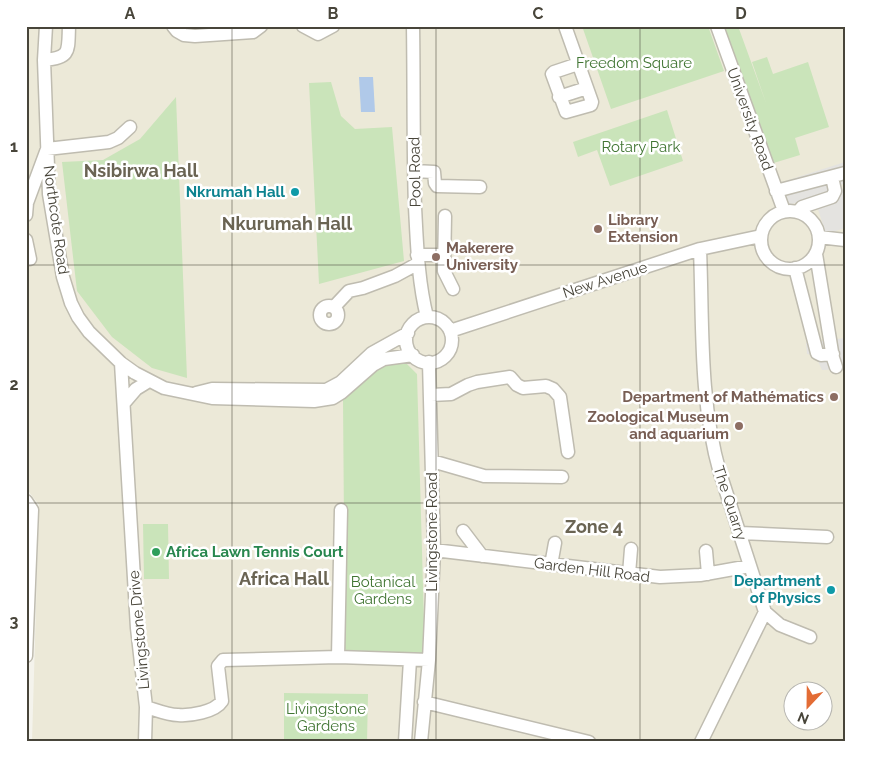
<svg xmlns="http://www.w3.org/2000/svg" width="871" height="768" font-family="Raleway,sans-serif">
  <rect width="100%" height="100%" fill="#f4f3ec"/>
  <path fill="#ece9d8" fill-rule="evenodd" d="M 26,26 L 845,26 L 845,742 L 32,742 L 39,505 L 26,488 ZM 794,690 L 824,690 L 824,720 L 794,720 Z"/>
  <path fill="#cae4ba" d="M 582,26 L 708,26 L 724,71 L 611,109 Z
    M 717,26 L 738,26 L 766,103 L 752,62 L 767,57 L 773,74 L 808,62 L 829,127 L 795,138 L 800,155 L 767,165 Z
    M 331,82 L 341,116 L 355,129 L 392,127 L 404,261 L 319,284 L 309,83 Z
    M 176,97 L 187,378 L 152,368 L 112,337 L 77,291 L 62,162 L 103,160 L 140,139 Z
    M 667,110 L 683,161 L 610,186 L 597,150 L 578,157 L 573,142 Z
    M 396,361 L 406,363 L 417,374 L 425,657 L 349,652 L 345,649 L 343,400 L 365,373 Z
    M 143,524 L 168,524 L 169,579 L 144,579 Z
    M 284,693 L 368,694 L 367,742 L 284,742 Z"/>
  <path fill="#e4e3e0" d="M 845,162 L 845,183 L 841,185 L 845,197 L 845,228 L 826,234 L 814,197 L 786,206 L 779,183 Z
    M 845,338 L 845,369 L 822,370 L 815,355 L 807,354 L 806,343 Z"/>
  <path fill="#b0c9e9" d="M 359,77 L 373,77 L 375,112 L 361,112 Z"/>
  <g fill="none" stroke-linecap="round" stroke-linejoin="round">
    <defs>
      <path id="minor" d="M 46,26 L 44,60 L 49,194 L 63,277 L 71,303 L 78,317 L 89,332 L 121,363 L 135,373 L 164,388 L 212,398 L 314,401 L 333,398 L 341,393 L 373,365 L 384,359 L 413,355
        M 173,26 L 177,31 L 184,35 L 195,36 L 253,32 L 261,26
        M 303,26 L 318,34 L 333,26
        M 413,26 C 414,86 413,147 415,207 C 417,244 418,281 427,317
        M 565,26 L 592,102 L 591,105 L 566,112 L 552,74 L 554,72 L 578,64
        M 717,26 L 784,211
        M 44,60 C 71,58 68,51 69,26
        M 559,97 L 587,88
        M 414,171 L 434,172 L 435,183 L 437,186 L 480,187
        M 776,191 L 845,173
        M761 240a29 29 0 1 1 58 0a29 29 0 1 1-58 0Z
        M 798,212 L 802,207 L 832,197 L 835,191 L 832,177
        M 26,215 L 27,203 L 47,149 L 109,142 L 118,138 L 130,127
        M 445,216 L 444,271 L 453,289
        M 819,237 L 845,240
        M 26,240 L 30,259 L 26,259
        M 700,249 C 703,324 699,400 720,473 L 765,612 L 780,625 L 810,637
        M 816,254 L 833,358 L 836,367
        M 417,255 L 444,255
        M 795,268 L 817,353 L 821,355 L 833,354
        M320 315a9 9 0 1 1 18 0a9 9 0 1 1-18 0Z
        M 334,307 L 349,291 L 363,288 L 395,276 L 417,264
        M406 340a23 23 0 1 1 46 0a23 23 0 1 1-46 0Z
        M 450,331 L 700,249 L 761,236
        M 121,363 L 137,628 L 146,707 L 145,742
        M 196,393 L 212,389 L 326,390 L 341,382 L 372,353 L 408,333
        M 431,395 L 451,394 L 468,385 L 477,382 L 510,377 L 517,385 L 523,388 L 546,386 L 553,389 L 560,397 L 568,452
        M 124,403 L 136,389 L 149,381
        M 432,461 L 484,476 L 562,477
        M 26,501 L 32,510 L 26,656
        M 463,531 L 482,556
        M 740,533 L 827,537
        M 434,550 L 660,577 L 700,575 L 750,566
        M 706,551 L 708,574
        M 551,565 L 555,543
        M 629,574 L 631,549
        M 338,657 L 341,510
        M 424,702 L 589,742
        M 146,707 C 156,710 168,715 178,715 C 190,716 215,712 222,701 L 218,666 L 223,660 L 338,657 L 429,660
        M 405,742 L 410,660
        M 421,742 L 429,660 L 434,550 L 429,362
        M 701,742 L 765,612"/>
    </defs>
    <use href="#minor" stroke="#bfbcb0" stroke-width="15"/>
    <use href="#minor" stroke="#fff" stroke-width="12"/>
  </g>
  <path fill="none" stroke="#48453a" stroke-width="1" stroke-opacity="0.55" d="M 232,26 L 232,742M 436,26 L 436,742M 640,26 L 640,742M 26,265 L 845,265M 26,503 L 845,503"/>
  <g fill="#0f9aa8" stroke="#fff" stroke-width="2">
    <circle cx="295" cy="192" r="5"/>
    <circle cx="831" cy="590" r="5"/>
  </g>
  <g fill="#8d6e63" stroke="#fff" stroke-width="2">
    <circle cx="598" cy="229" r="5"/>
    <circle cx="436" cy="257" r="5"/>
    <circle cx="834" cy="397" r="5"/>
    <circle cx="739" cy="426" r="5"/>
  </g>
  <circle fill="#2e9e5b" stroke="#fff" stroke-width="2" cx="156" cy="552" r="5"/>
  <g text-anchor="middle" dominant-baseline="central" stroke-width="5" stroke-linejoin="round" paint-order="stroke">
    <g font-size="15" fill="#417533" stroke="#fff">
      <text x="634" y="63">Freedom Square</text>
      <text x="641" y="147">Rotary Park</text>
      <text x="383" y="582">Botanical<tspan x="383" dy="17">Gardens</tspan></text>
      <text x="326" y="709">Livingstone<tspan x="326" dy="17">Gardens</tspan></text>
    </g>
    <g font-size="15" fill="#48453a" stroke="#fff">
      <text transform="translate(750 119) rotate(70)">University Road</text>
      <text transform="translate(415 172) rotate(-91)">Pool Road</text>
      <text transform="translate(56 220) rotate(82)">Northcote Road</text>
      <text transform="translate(605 280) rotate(-18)">New Avenue</text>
      <text transform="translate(730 503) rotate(72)">The Quarry</text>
      <text transform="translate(432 532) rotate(-90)">Livingstone Road</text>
      <text transform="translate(592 570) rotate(7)">Garden Hill Road</text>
      <text transform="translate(139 630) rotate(-95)">Livingstone Drive</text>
    </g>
    <g font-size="15" font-weight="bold" fill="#0d838f" stroke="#fff" text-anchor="end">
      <text x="285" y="192">Nkrumah Hall</text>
      <text x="821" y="581">Department<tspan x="821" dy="17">of Physics</tspan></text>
    </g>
    <g font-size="15" font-weight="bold" fill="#785e54" stroke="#fff" text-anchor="start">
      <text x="608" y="220">Library<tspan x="608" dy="17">Extension</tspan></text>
      <text x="446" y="248">Makerere<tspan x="446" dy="17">University</tspan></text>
      <text x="824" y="397" text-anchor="end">Department of Mathématics</text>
      <text x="729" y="417" text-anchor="end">Zoological Museum<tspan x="729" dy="17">and aquarium</tspan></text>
    </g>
    <g font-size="15" font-weight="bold" fill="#27864d" stroke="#fff" text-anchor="start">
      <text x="166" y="552">Africa Lawn Tennis Court</text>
    </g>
    <g font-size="18" font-weight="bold" fill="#6a6453" stroke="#fff">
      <text x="141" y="170">Nsibirwa Hall</text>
      <text x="287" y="223">Nkurumah Hall</text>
      <text x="594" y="526">Zone 4</text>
      <text x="284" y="578">Africa Hall</text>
    </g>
  </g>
  <rect width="871" height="768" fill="none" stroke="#ffffff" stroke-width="55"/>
  <g transform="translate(808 706) rotate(202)"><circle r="24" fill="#ffffff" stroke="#b6b5b0"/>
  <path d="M0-4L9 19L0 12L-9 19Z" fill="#e36c35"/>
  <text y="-8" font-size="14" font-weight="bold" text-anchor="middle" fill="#48453a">N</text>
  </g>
  <rect x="28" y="28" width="816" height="712" fill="none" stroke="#48453a" stroke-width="2"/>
  <g font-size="16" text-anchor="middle" font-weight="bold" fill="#48453a">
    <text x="130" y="19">A</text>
    <text x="333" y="19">B</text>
    <text x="538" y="19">C</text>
    <text x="741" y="19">D</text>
    <text x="14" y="152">1</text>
    <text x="14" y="390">2</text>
    <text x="14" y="627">3</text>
  </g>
</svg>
